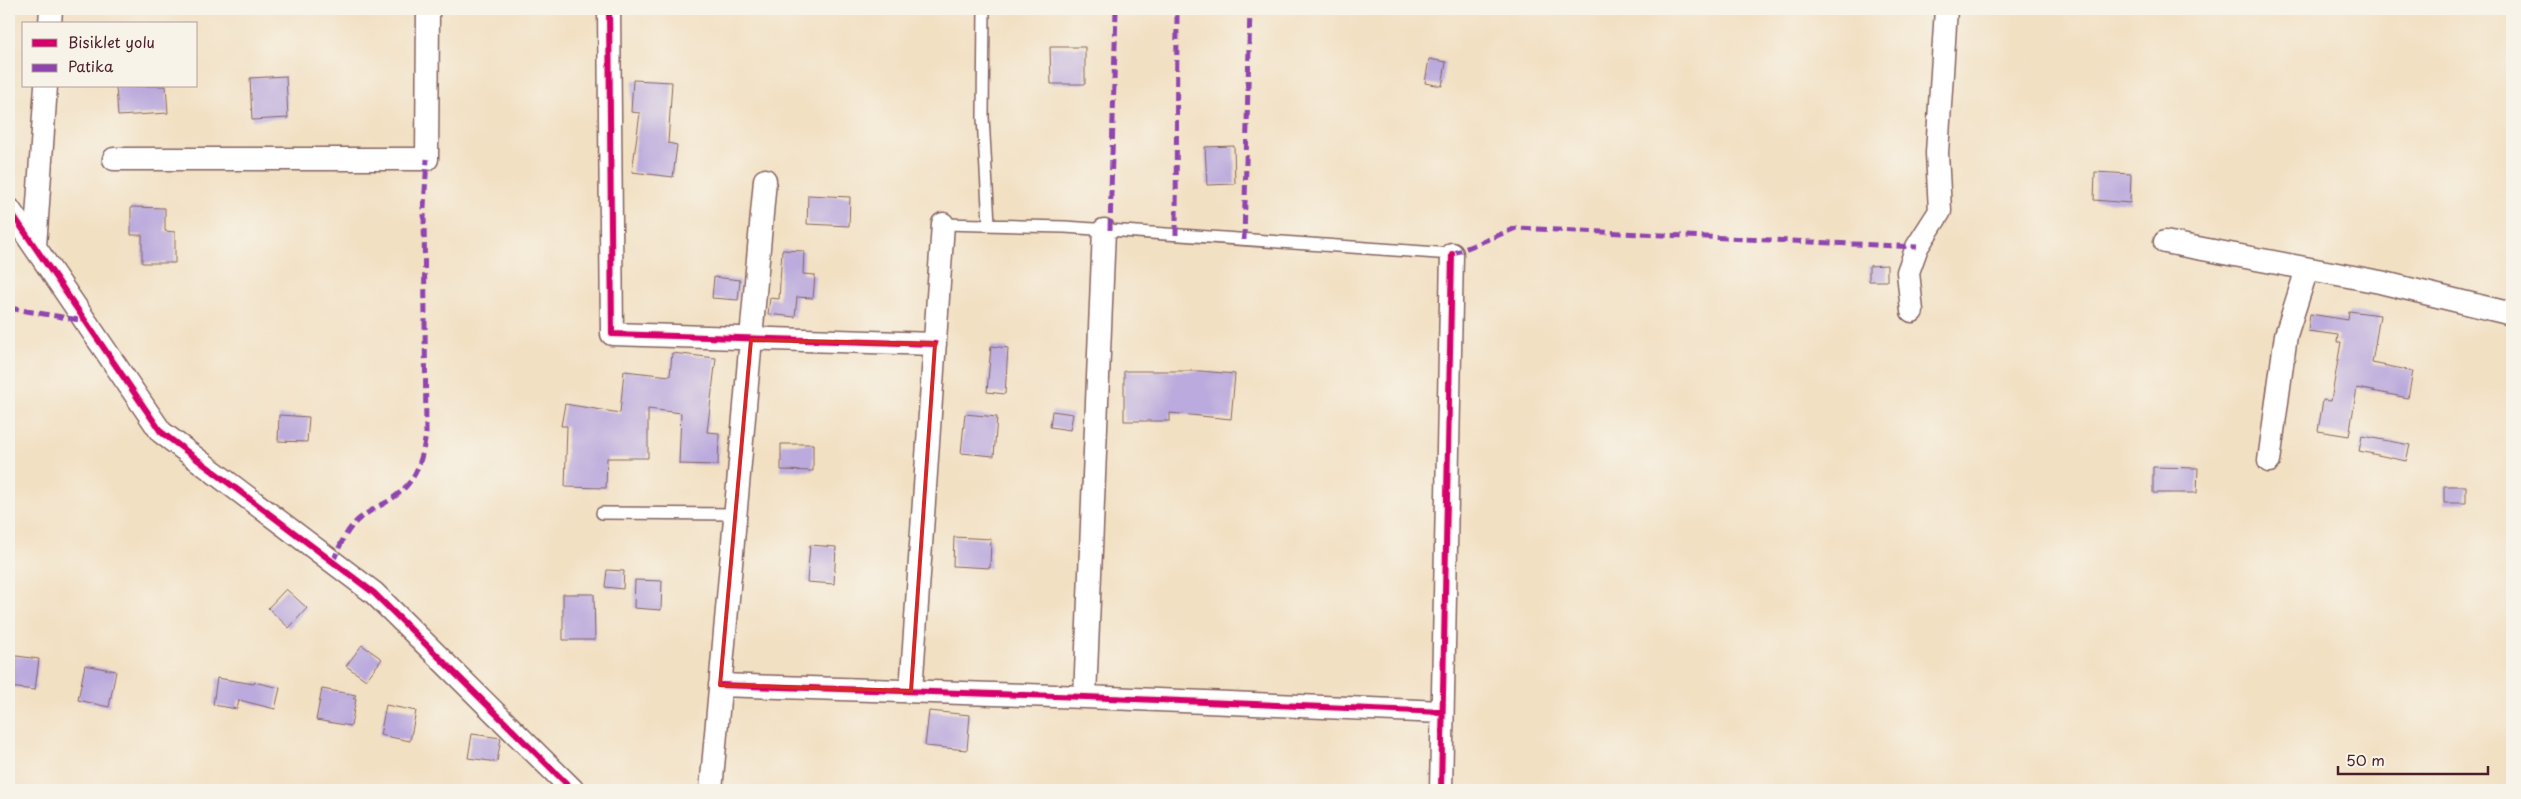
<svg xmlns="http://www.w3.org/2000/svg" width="2521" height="799" font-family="'Playpen Sans',sans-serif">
  <rect width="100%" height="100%" fill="#f7f3e8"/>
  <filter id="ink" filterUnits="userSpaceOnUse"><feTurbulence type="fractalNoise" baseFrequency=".02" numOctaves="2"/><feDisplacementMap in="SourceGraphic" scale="10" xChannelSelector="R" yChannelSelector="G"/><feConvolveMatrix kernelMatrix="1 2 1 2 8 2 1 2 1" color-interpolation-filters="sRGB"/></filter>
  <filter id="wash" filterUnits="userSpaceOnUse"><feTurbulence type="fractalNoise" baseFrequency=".0096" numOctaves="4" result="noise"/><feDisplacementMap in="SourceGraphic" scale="20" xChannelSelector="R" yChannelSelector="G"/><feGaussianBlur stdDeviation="1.12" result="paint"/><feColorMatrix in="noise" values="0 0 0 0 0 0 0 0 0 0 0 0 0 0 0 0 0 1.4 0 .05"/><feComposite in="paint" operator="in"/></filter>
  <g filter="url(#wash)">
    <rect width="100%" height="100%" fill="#f2e0c3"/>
    <g id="blocks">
      <path fill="#bad" d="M 1050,47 L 1085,47 L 1085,84 L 1051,84 Z
        M 1429,59 L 1446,62 L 1442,86 L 1425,83 Z
        M 286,76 L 288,118 L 252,120 L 250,78 Z
        M 633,80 L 672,82 L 668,143 L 677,145 L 673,177 L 632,172 L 640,113 L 631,112 Z
        M 116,86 L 166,86 L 168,113 L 118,116 Z
        M 1234,146 L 1235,184 L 1207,185 L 1205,147 Z
        M 2095,172 L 2131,174 L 2130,203 L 2094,200 Z
        M 808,195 L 850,197 L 849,226 L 807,224 Z
        M 131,207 L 165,208 L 165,231 L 175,232 L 175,263 L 142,263 L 142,235 L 131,235 Z
        M 782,250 L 804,251 L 803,274 L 815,275 L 813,298 L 797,297 L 795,317 L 768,314 L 770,298 L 779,299 Z
        M 1887,265 L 1887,281 L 1869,281 L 1869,266 Z
        M 714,277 L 740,280 L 738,300 L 712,298 Z
        M 2349,311 L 2380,315 L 2372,363 L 2413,371 L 2408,398 L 2357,388 L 2349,436 L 2318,431 L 2323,400 L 2331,401 L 2341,342 L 2337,342 L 2338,335 L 2308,331 L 2310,314 L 2348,320 Z
        M 991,346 L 1008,348 L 1005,394 L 987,392 Z
        M 672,353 L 716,358 L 707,432 L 719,433 L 718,465 L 679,464 L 681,413 L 648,409 L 648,458 L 607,458 L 606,488 L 565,487 L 567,426 L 561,426 L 565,404 L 620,413 L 624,371 L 670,376 Z
        M 1124,371 L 1200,371 L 1235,374 L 1231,419 L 1170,413 L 1170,421 L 1124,421 Z
        M 1052,411 L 1073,414 L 1070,430 L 1050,427 Z
        M 965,414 L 997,417 L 994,456 L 961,453 Z
        M 279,415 L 309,417 L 307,442 L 278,441 Z
        M 2362,436 L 2410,445 L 2406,461 L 2359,451 Z
        M 781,444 L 813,444 L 813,471 L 781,470 Z
        M 2153,467 L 2198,468 L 2197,493 L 2153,493 Z
        M 2444,486 L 2466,486 L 2466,503 L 2444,503 Z
        M 954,537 L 991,539 L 990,568 L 953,566 Z
        M 810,545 L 836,547 L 834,584 L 807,582 Z
        M 607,570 L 624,571 L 623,589 L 605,587 Z
        M 635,580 L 662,581 L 661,610 L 634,608 Z
        M 286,589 L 307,608 L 289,628 L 268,608 Z
        M 563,594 L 594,594 L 595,640 L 563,640 Z
        M 362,645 L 382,659 L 366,680 L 346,666 Z
        M 9,655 L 39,659 L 35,690 L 9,687 Z
        M 85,665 L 116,671 L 109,707 L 78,700 Z
        M 217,678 L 254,684 L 254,682 L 280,688 L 275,709 L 239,700 L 237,709 L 213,705 Z
        M 322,689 L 356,695 L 353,699 L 356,699 L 351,726 L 316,720 Z
        M 386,705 L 416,711 L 410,741 L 380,735 Z
        M 929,711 L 970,715 L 967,750 L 925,746 Z
        M 472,734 L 501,738 L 497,762 L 468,758 Z"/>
    </g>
  </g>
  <g filter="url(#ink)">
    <use href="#blocks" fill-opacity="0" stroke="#856360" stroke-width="1"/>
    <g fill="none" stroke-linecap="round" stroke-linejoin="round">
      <defs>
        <path id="lane" d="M 984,9 L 983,117 L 989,224
          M 943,224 L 1065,227 L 1452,254
          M 602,513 L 736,514"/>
        <path id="street" d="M 609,9 L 612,334 L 935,344
          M 50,24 L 51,9
          M 114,159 L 427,159 L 428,9
          M 9,209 L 161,432 L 374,593 L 573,790
          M 2165,242 L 2380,282 L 2512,314
          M 35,247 L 46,86
          M 1912,311 L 1908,272 L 1917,247 L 1940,211 L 1937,153 L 1946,9
          M 2269,461 L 2286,335 L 2307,269
          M 720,685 L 1085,697 L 1442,712
          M 911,691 L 943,224
          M 1085,697 L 1104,230
          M 711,790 L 765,180
          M 1441,790 L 1452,254"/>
      </defs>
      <use href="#lane" stroke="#856360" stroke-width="14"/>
      <use href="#street" stroke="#856360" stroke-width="25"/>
      <use href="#lane" stroke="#fff" stroke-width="11"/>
      <use href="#street" stroke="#fff" stroke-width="22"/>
      <path stroke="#8e44ad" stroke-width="5" stroke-dasharray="10 5" stroke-linecap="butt" d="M 1110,230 L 1116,9
        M 1176,235 L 1177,9
        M 1244,240 L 1250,9
        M 1452,254 L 1516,228 L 1917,247
        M 9,308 L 85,321
        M 333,562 C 339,547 346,530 359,519 C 366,513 376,508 385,503 C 414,486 421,467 426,434 L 424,207 L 427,159"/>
      <defs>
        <path id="cycleway" d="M 609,9 L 612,334 L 935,344
          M 9,209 L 161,432 L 374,593 L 573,790
          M 720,685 L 1085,697 L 1442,712
          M 1441,790 L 1452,254"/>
      </defs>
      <use href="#cycleway" stroke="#f7f3e8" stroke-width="9"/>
      <use href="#cycleway" stroke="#d6006c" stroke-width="6"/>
    </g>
  </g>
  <path fill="none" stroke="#d62828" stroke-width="4" stroke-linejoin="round" d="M 751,340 L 935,344 L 911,691 L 720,685 Z"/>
  <rect width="2521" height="799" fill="none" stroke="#f7f3e8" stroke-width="30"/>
  <rect x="22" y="22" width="175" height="65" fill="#f7f3e8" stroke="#b29e9c"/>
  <rect x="32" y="39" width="25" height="8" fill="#d6006c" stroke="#b29e9c"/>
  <text x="68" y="48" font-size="15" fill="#4a1f2b">Bisiklet yolu</text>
  <rect x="32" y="64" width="25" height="8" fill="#8e44ad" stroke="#b29e9c"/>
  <text x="68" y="72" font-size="15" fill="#4a1f2b">Patika</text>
  <path d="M2338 766v8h150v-8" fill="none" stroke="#4a1f2b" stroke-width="2.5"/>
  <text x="2346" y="766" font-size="15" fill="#4a1f2b" stroke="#f7f3e8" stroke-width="4" paint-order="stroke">50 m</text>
</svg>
